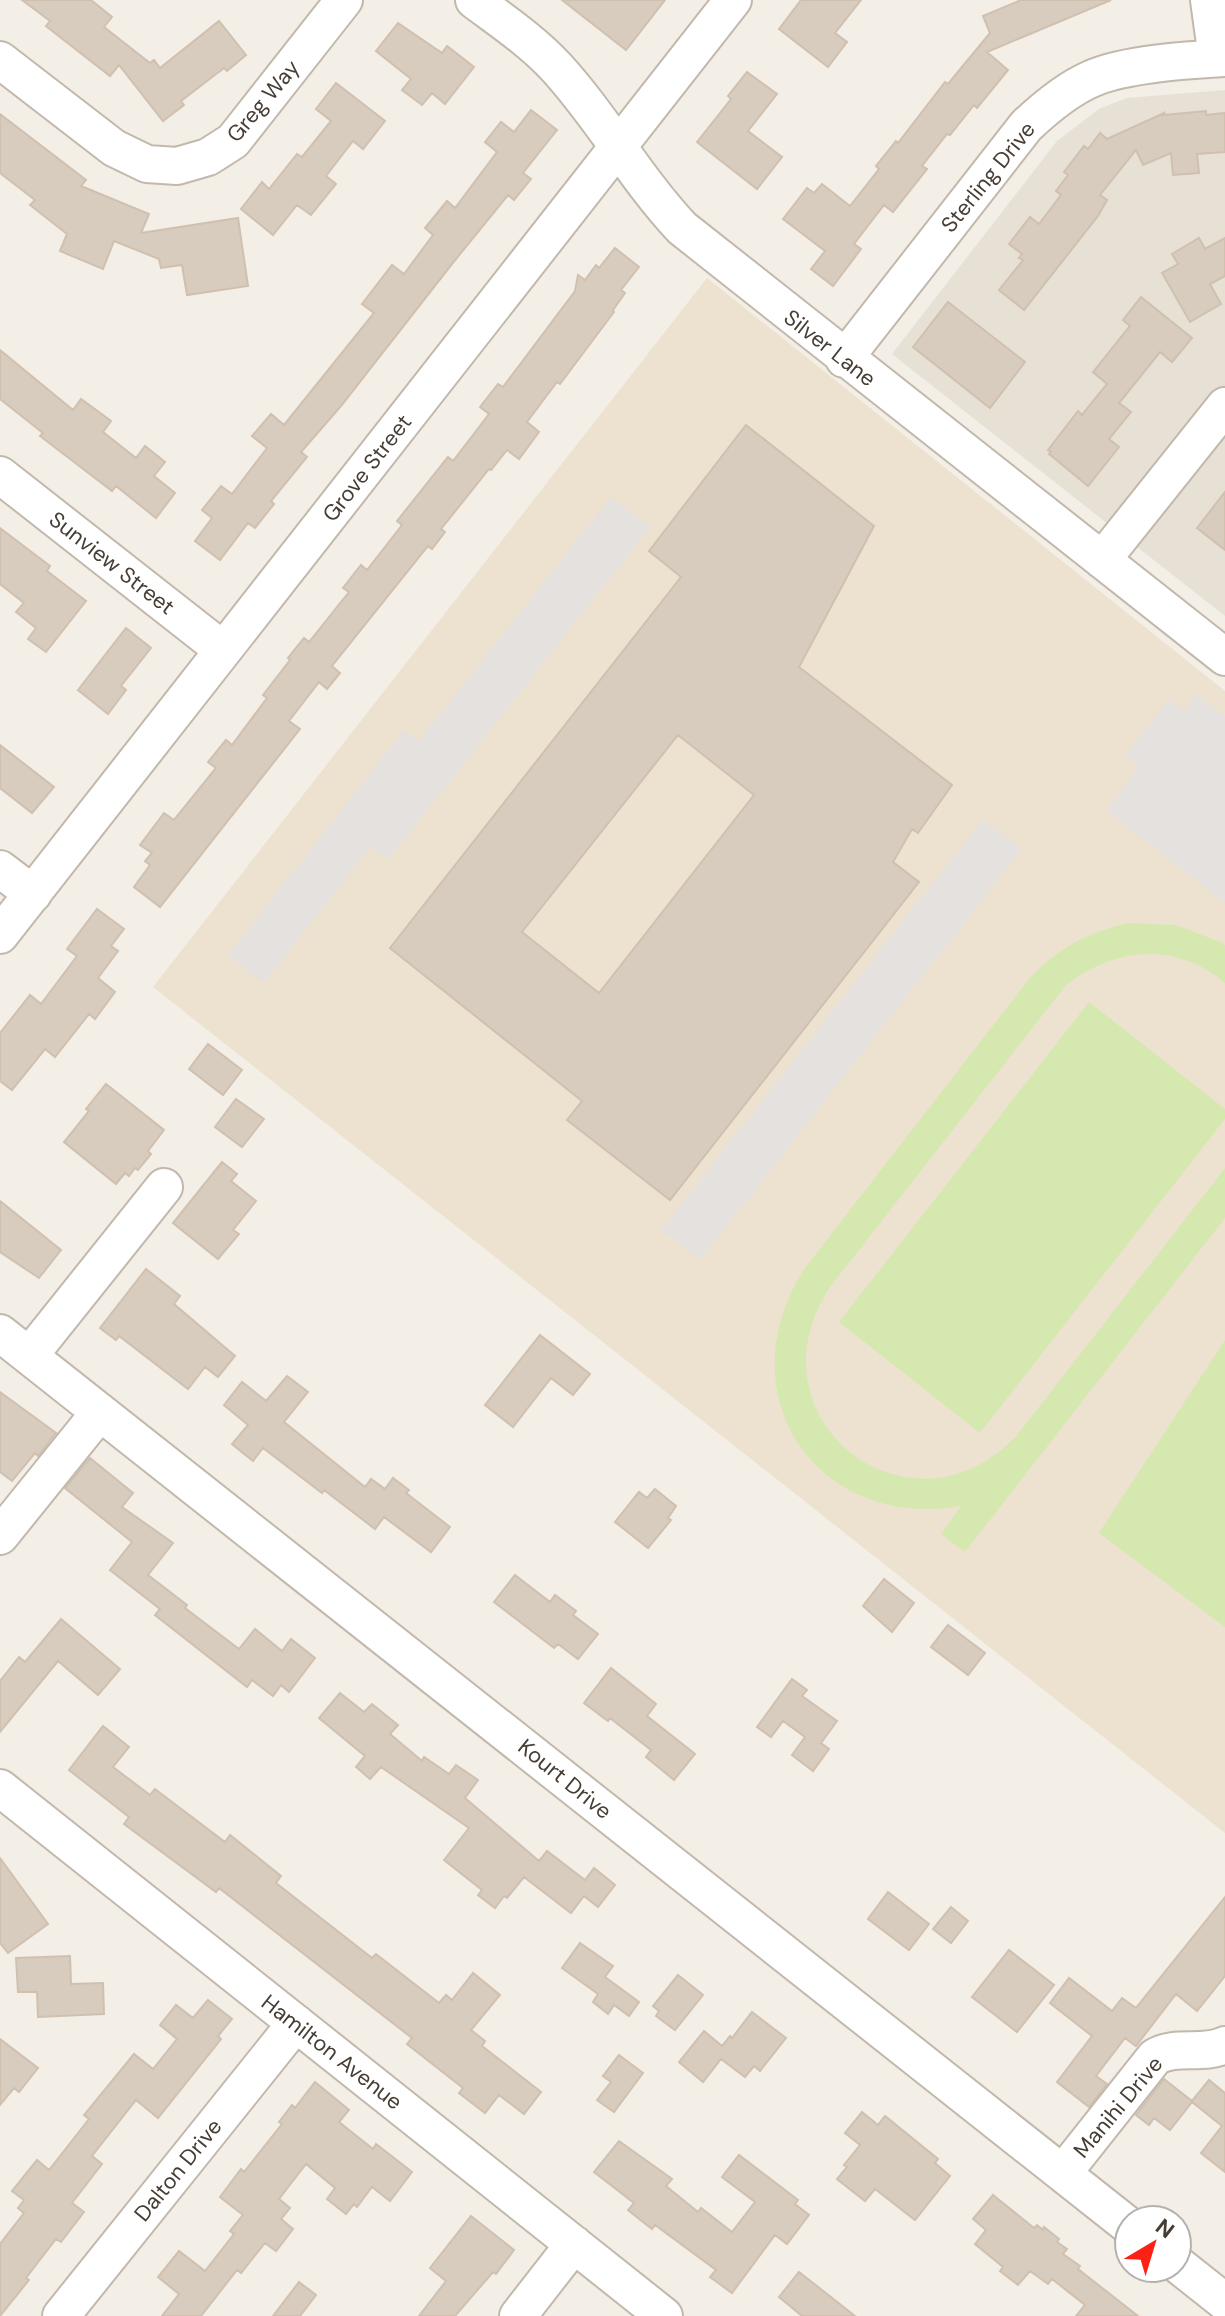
<svg xmlns="http://www.w3.org/2000/svg" width="1225" height="2316" font-family="'DM Sans',sans-serif">
  <rect width="100%" height="100%" fill="#f3eee6"/>
  <path fill="#e7e0d4" d="M 1225,90 L 1225,616 L 892,354 L 1057,141 L 1099,109 L 1127,98 Z"/>
  <path fill="#ede2d0" d="M 707,278 L 1225,691 L 1225,1833 L 153,987 Z"/>
  <path fill="#d4e8af" d="M 1129,923 L 1176,925 L 1220,942 L 1225,945 L 1225,983 C 1177,941 1114,947 1066,985 L 830,1287 C 743,1419 912,1550 1018,1434 L 1225,1168 L 1225,1218 L 965,1552 L 941,1534 L 961,1506 C 815,1531 724,1392 805,1268 L 1029,979 C 1058,948 1088,932 1129,923 Z
    M 1089,1002 L 1225,1109 L 1225,1119 L 980,1433 L 839,1322 Z
    M 1225,1340 L 1225,1627 L 1099,1533 Z"/>
  <path fill="#e4e1df" d="M 611,497 L 650,527 L 389,859 L 371,846 L 264,983 L 228,955 L 404,730 L 419,741 Z
    M 1197,695 L 1225,717 L 1225,903 L 1106,810 L 1139,767 L 1125,755 L 1169,699 L 1185,711 Z
    M 983,819 L 1022,849 L 700,1260 L 661,1230 Z"/>
  <path fill="#d8ccbf" stroke="#d0c0af" stroke-width="2" fill-rule="evenodd" d="M 22,0 L 91,0 L 112,17 L 104,27 L 150,63 L 154,60 L 160,68 L 219,21 L 246,55 L 227,71 L 224,68 L 181,101 L 184,105 L 163,121 L 119,65 L 110,76 L 46,26 L 50,21 Z
    M 562,0 L 665,0 L 626,50 Z
    M 801,0 L 861,0 L 835,33 L 847,42 L 828,67 L 779,29 Z
    M 1021,0 L 1111,0 L 987,52 L 1008,70 L 977,108 L 974,105 L 950,135 L 947,134 L 922,166 L 927,169 L 893,212 L 884,205 L 854,244 L 861,249 L 833,286 L 811,269 L 825,251 L 783,219 L 807,188 L 814,193 L 822,184 L 850,206 L 879,169 L 876,166 L 896,141 L 898,143 L 945,82 L 948,84 L 990,33 L 983,16 Z
    M 398,23 L 442,53 L 447,46 L 474,67 L 445,104 L 432,93 L 422,105 L 402,90 L 411,79 L 376,51 Z
    M 747,72 L 777,94 L 748,131 L 782,157 L 757,189 L 697,142 L 731,99 L 728,96 Z
    M 336,83 L 385,121 L 363,149 L 353,141 L 326,176 L 336,184 L 311,215 L 297,205 L 273,235 L 241,209 L 262,182 L 269,189 L 297,154 L 302,157 L 331,121 L 316,109 Z
    M 531,110 L 557,130 L 523,173 L 531,179 L 514,200 L 508,195 L 452,264 L 341,406 L 301,452 L 307,457 L 271,501 L 274,504 L 255,528 L 248,523 L 220,560 L 195,541 L 212,518 L 202,510 L 221,486 L 232,494 L 267,448 L 252,436 L 271,414 L 284,425 L 374,313 L 362,304 L 392,265 L 404,274 L 433,235 L 425,228 L 447,201 L 455,208 L 497,152 L 485,142 L 501,122 L 514,132 Z
    M 1206,111 L 1206,115 L 1225,113 L 1225,152 L 1197,154 L 1199,173 L 1173,175 L 1171,153 L 1143,165 L 1136,150 L 1100,195 L 1107,200 L 1098,216 L 1024,310 L 999,290 L 1023,260 L 1019,258 L 1022,254 L 1009,244 L 1030,217 L 1039,224 L 1061,195 L 1056,191 L 1068,175 L 1064,172 L 1084,146 L 1088,149 L 1100,133 L 1107,139 L 1164,113 L 1163,115 Z
    M 0,114 L 86,180 L 81,186 L 149,214 L 141,233 L 238,218 L 248,286 L 187,295 L 182,265 L 161,268 L 159,259 L 114,241 L 103,269 L 60,251 L 67,234 L 30,205 L 35,200 L 0,173 Z
    M 1199,238 L 1205,249 L 1225,238 L 1225,276 L 1210,284 L 1221,304 L 1190,322 L 1162,273 L 1178,264 L 1172,254 Z
    M 615,248 L 639,267 L 621,290 L 625,293 L 613,310 L 614,312 L 560,384 L 557,382 L 527,422 L 539,432 L 519,459 L 507,450 L 491,470 L 489,469 L 441,529 L 445,532 L 432,549 L 428,546 L 332,666 L 340,673 L 327,689 L 319,682 L 289,721 L 300,729 L 160,907 L 134,887 L 150,865 L 145,861 L 152,853 L 140,845 L 164,813 L 174,820 L 216,768 L 208,762 L 226,740 L 232,745 L 267,698 L 263,695 L 290,660 L 288,658 L 304,638 L 309,642 L 349,592 L 343,588 L 361,565 L 367,570 L 402,525 L 397,521 L 448,457 L 453,461 L 489,414 L 480,407 L 498,384 L 503,387 L 575,291 L 578,275 L 585,280 L 596,265 L 599,268 Z
    M 1141,297 L 1192,338 L 1172,362 L 1160,352 L 1119,403 L 1131,412 L 1109,439 L 1119,447 L 1088,486 L 1049,454 L 1051,452 L 1048,450 L 1078,411 L 1082,415 L 1107,384 L 1093,372 L 1130,326 L 1123,320 Z
    M 948,302 L 1025,362 L 990,408 L 913,347 Z
    M 0,350 L 73,410 L 81,399 L 111,421 L 103,432 L 136,458 L 145,446 L 165,462 L 154,476 L 175,493 L 156,518 L 116,486 L 112,491 L 40,436 L 43,433 L 0,399 Z
    M 746,425 L 874,526 L 799,667 L 952,785 L 918,833 L 912,829 L 893,862 L 919,882 L 670,1200 L 567,1120 L 582,1101 L 390,948 L 681,577 L 649,551 ZM 678,735 L 754,795 L 599,993 L 522,932 Z
    M 1225,492 L 1225,550 L 1197,528 Z
    M 0,528 L 50,566 L 47,571 L 86,601 L 46,652 L 28,639 L 36,628 L 16,612 L 24,603 L 0,584 Z
    M 126,628 L 151,648 L 121,686 L 126,690 L 108,714 L 78,690 Z
    M 0,745 L 54,787 L 32,813 L 0,788 Z
    M 97,909 L 124,929 L 111,946 L 118,951 L 98,978 L 115,992 L 95,1019 L 89,1014 L 55,1057 L 45,1049 L 12,1090 L 0,1081 L 0,1033 L 30,995 L 41,1004 L 77,956 L 67,949 Z
    M 208,1044 L 242,1070 L 223,1095 L 189,1069 Z
    M 106,1084 L 164,1130 L 148,1151 L 151,1154 L 138,1170 L 135,1168 L 129,1176 L 125,1173 L 116,1184 L 64,1142 L 89,1111 L 86,1109 Z
    M 236,1099 L 264,1119 L 242,1147 L 215,1127 Z
    M 222,1162 L 237,1174 L 231,1181 L 256,1201 L 233,1230 L 239,1234 L 218,1259 L 173,1223 Z
    M 0,1201 L 61,1250 L 39,1278 L 0,1252 Z
    M 146,1269 L 180,1296 L 174,1304 L 235,1356 L 218,1377 L 205,1367 L 188,1389 L 119,1336 L 116,1340 L 100,1328 Z
    M 540,1335 L 590,1374 L 573,1395 L 551,1378 L 513,1427 L 485,1405 Z
    M 287,1376 L 308,1392 L 284,1422 L 365,1487 L 371,1479 L 385,1489 L 393,1478 L 409,1490 L 406,1493 L 450,1527 L 431,1552 L 384,1517 L 375,1529 L 324,1490 L 322,1493 L 263,1448 L 253,1461 L 232,1444 L 248,1425 L 224,1405 L 242,1382 L 266,1401 Z
    M 0,1392 L 56,1433 L 38,1456 L 35,1453 L 12,1481 L 0,1472 Z
    M 90,1458 L 133,1493 L 122,1507 L 173,1543 L 148,1575 L 187,1605 L 185,1608 L 239,1649 L 255,1629 L 282,1651 L 291,1639 L 315,1658 L 289,1692 L 281,1685 L 273,1696 L 252,1680 L 247,1687 L 155,1615 L 160,1609 L 110,1570 L 132,1542 L 65,1488 Z
    M 655,1489 L 676,1506 L 668,1518 L 671,1520 L 648,1548 L 615,1522 L 639,1492 L 647,1498 Z
    M 515,1575 L 550,1602 L 555,1595 L 576,1611 L 573,1615 L 598,1634 L 578,1659 L 558,1644 L 554,1648 L 494,1602 Z
    M 884,1579 L 914,1603 L 892,1632 L 863,1606 Z
    M 61,1619 L 120,1669 L 98,1695 L 58,1661 L 0,1732 L 0,1681 L 19,1657 L 25,1662 Z
    M 948,1625 L 985,1653 L 968,1675 L 931,1647 Z
    M 611,1668 L 656,1704 L 647,1716 L 695,1754 L 674,1780 L 646,1757 L 651,1750 L 610,1718 L 608,1721 L 584,1703 Z
    M 792,1679 L 807,1690 L 802,1696 L 837,1721 L 821,1743 L 829,1749 L 813,1771 L 792,1755 L 805,1737 L 783,1721 L 771,1737 L 757,1727 Z
    M 340,1693 L 364,1712 L 372,1704 L 398,1725 L 390,1734 L 422,1761 L 424,1757 L 449,1774 L 456,1765 L 478,1780 L 465,1798 L 539,1861 L 547,1851 L 585,1880 L 594,1868 L 615,1885 L 598,1907 L 584,1896 L 571,1913 L 524,1877 L 507,1898 L 504,1896 L 495,1908 L 478,1895 L 482,1890 L 444,1860 L 469,1828 L 381,1767 L 370,1779 L 356,1767 L 365,1756 L 319,1718 Z
    M 103,1726 L 129,1747 L 113,1767 L 150,1795 L 155,1789 L 225,1842 L 230,1835 L 281,1876 L 276,1883 L 372,1958 L 376,1954 L 439,2003 L 446,1995 L 452,2000 L 473,1973 L 500,1995 L 471,2030 L 485,2041 L 482,2046 L 541,2092 L 524,2114 L 499,2095 L 485,2113 L 459,2093 L 463,2088 L 407,2044 L 412,2038 L 219,1888 L 216,1892 L 124,1824 L 129,1817 L 69,1770 Z
    M 0,1858 L 48,1924 L 8,1953 L 0,1943 Z
    M 888,1892 L 929,1924 L 909,1950 L 868,1919 Z
    M 1225,1897 L 1225,1976 L 1197,2011 L 1176,1994 L 1136,2046 L 1125,2038 L 1096,2076 L 1107,2084 L 1089,2107 L 1057,2082 L 1092,2036 L 1050,2003 L 1069,1978 L 1112,2011 L 1122,1998 L 1136,2008 Z
    M 951,1907 L 968,1921 L 951,1943 L 933,1929 Z
    M 580,1943 L 613,1966 L 605,1977 L 639,2002 L 629,2016 L 614,2005 L 608,2014 L 593,2002 L 598,1994 L 562,1968 Z
    M 1009,1950 L 1054,1985 L 1017,2032 L 972,1997 Z
    M 70,1956 L 71,1984 L 103,1983 L 104,2014 L 38,2017 L 37,1992 L 18,1992 L 16,1958 Z
    M 678,1975 L 703,1995 L 675,2030 L 656,2016 L 659,2011 L 653,2006 Z
    M 208,2000 L 232,2019 L 218,2036 L 221,2039 L 158,2118 L 136,2100 L 92,2156 L 102,2164 L 72,2203 L 84,2212 L 61,2242 L 56,2239 L 26,2278 L 29,2280 L 0,2316 L 0,2244 L 24,2213 L 18,2208 L 24,2200 L 12,2191 L 37,2160 L 49,2170 L 89,2119 L 84,2115 L 134,2054 L 153,2069 L 177,2039 L 160,2025 L 176,2005 L 193,2018 Z
    M 752,2012 L 786,2038 L 760,2071 L 754,2066 L 745,2077 L 721,2059 L 703,2082 L 679,2062 L 704,2031 L 722,2046 L 730,2036 L 732,2038 Z
    M 0,2039 L 38,2068 L 19,2092 L 14,2088 L 0,2105 Z
    M 619,2055 L 643,2073 L 614,2112 L 597,2100 L 611,2082 L 603,2076 Z
    M 1164,2079 L 1192,2101 L 1209,2080 L 1225,2093 L 1225,2172 L 1201,2153 L 1222,2126 L 1192,2102 L 1170,2130 L 1154,2118 L 1149,2125 L 1136,2115 Z
    M 315,2082 L 349,2110 L 339,2122 L 373,2149 L 376,2144 L 412,2172 L 390,2201 L 372,2187 L 357,2207 L 354,2204 L 346,2214 L 327,2199 L 335,2188 L 306,2164 L 279,2199 L 290,2208 L 281,2219 L 293,2229 L 276,2251 L 265,2243 L 241,2273 L 237,2270 L 201,2316 L 162,2316 L 179,2294 L 158,2277 L 179,2251 L 205,2271 L 234,2234 L 230,2231 L 243,2215 L 220,2197 L 241,2169 L 244,2172 L 282,2124 L 279,2122 L 292,2105 L 295,2108 Z
    M 862,2112 L 878,2125 L 885,2116 L 938,2159 L 935,2163 L 950,2176 L 915,2220 L 875,2189 L 865,2201 L 837,2179 L 847,2167 L 844,2165 L 860,2145 L 845,2133 Z
    M 619,2141 L 672,2179 L 666,2186 L 698,2212 L 701,2208 L 732,2232 L 755,2202 L 722,2177 L 739,2155 L 798,2200 L 795,2204 L 809,2215 L 787,2244 L 775,2235 L 732,2293 L 710,2277 L 716,2270 L 655,2225 L 652,2229 L 628,2210 L 634,2203 L 594,2172 Z
    M 993,2195 L 1034,2228 L 1037,2225 L 1043,2230 L 1044,2227 L 1059,2239 L 1057,2242 L 1067,2249 L 1063,2254 L 1080,2266 L 1078,2269 L 1138,2316 L 1076,2316 L 1085,2305 L 1052,2279 L 1048,2284 L 1030,2271 L 1018,2285 L 1000,2271 L 1003,2267 L 975,2244 L 986,2230 L 973,2219 Z
    M 471,2216 L 514,2250 L 496,2274 L 493,2272 L 455,2316 L 419,2316 L 446,2281 L 430,2268 Z
    M 799,2272 L 855,2316 L 802,2316 L 779,2297 Z
    M 299,2282 L 316,2295 L 300,2316 L 273,2316 Z"/>
  <g fill="none" stroke-linecap="round" stroke-linejoin="round">
    <defs>
      <path id="minor" d="M 474,0 C 502,21 532,41 556,67 C 602,117 635,178 682,228 L 1225,657
        M 1209,0 L 1217,58
        M 0,60 L 114,148 L 147,164 L 177,166 L 208,157 L 233,141 L 344,0
        M 844,359 L 1026,126 C 1045,108 1066,90 1091,79 C 1124,64 1187,60 1225,58
        M 0,475 L 223,650
        M 1102,560 L 1225,406
        M 0,869 L 33,894
        M 0,935 L 733,0
        M 0,1333 L 1129,2226
        M 29,1356 L 164,1187
        M 0,1536 L 100,1412
        M 0,1788 L 664,2316
        M 1063,2173 L 1155,2057 C 1177,2044 1202,2056 1225,2045
        M 1177,2264 L 1225,2302
        M 61,2316 L 296,2023
        M 518,2316 L 574,2244"/>
    </defs>
    <use href="#minor" stroke="#c2b8ac" stroke-width="40"/>
    <use href="#minor" stroke="#fff" stroke-width="36"/>
  </g>
  <g text-anchor="middle" dominant-baseline="central" stroke-width="6" stroke-linejoin="round" paint-order="stroke">
    <g font-size="22" fill="#463e35" stroke="#fff">
      <text transform="translate(263 101) rotate(-50)">Greg Way</text>
      <text transform="translate(988 177) rotate(-51)">Sterling Drive</text>
      <text transform="translate(830 348) rotate(38)">Silver Lane</text>
      <text transform="translate(367 468) rotate(-52)">Grove Street</text>
      <text transform="translate(112 563) rotate(38)">Sunview Street</text>
      <text transform="translate(565 1779) rotate(39)">Kourt Drive</text>
      <text transform="translate(332 2052) rotate(38)">Hamilton Avenue</text>
      <text transform="translate(1118 2107) rotate(-50)">Manihi Drive</text>
      <text transform="translate(178 2170) rotate(-51)">Dalton Drive</text>
    </g>
  </g>
  <g transform="translate(1153 2244) rotate(38)"><circle r="38" fill="#ffffff" stroke="#b5b2ae" stroke-width="2"/>
  <path d="M0-6L14 30L0 20L-14 30Z" fill="#fc2115"/>
  <text y="-12" font-size="22" font-weight="bold" text-anchor="middle" fill="#463e35">N</text>
  </g>
</svg>
